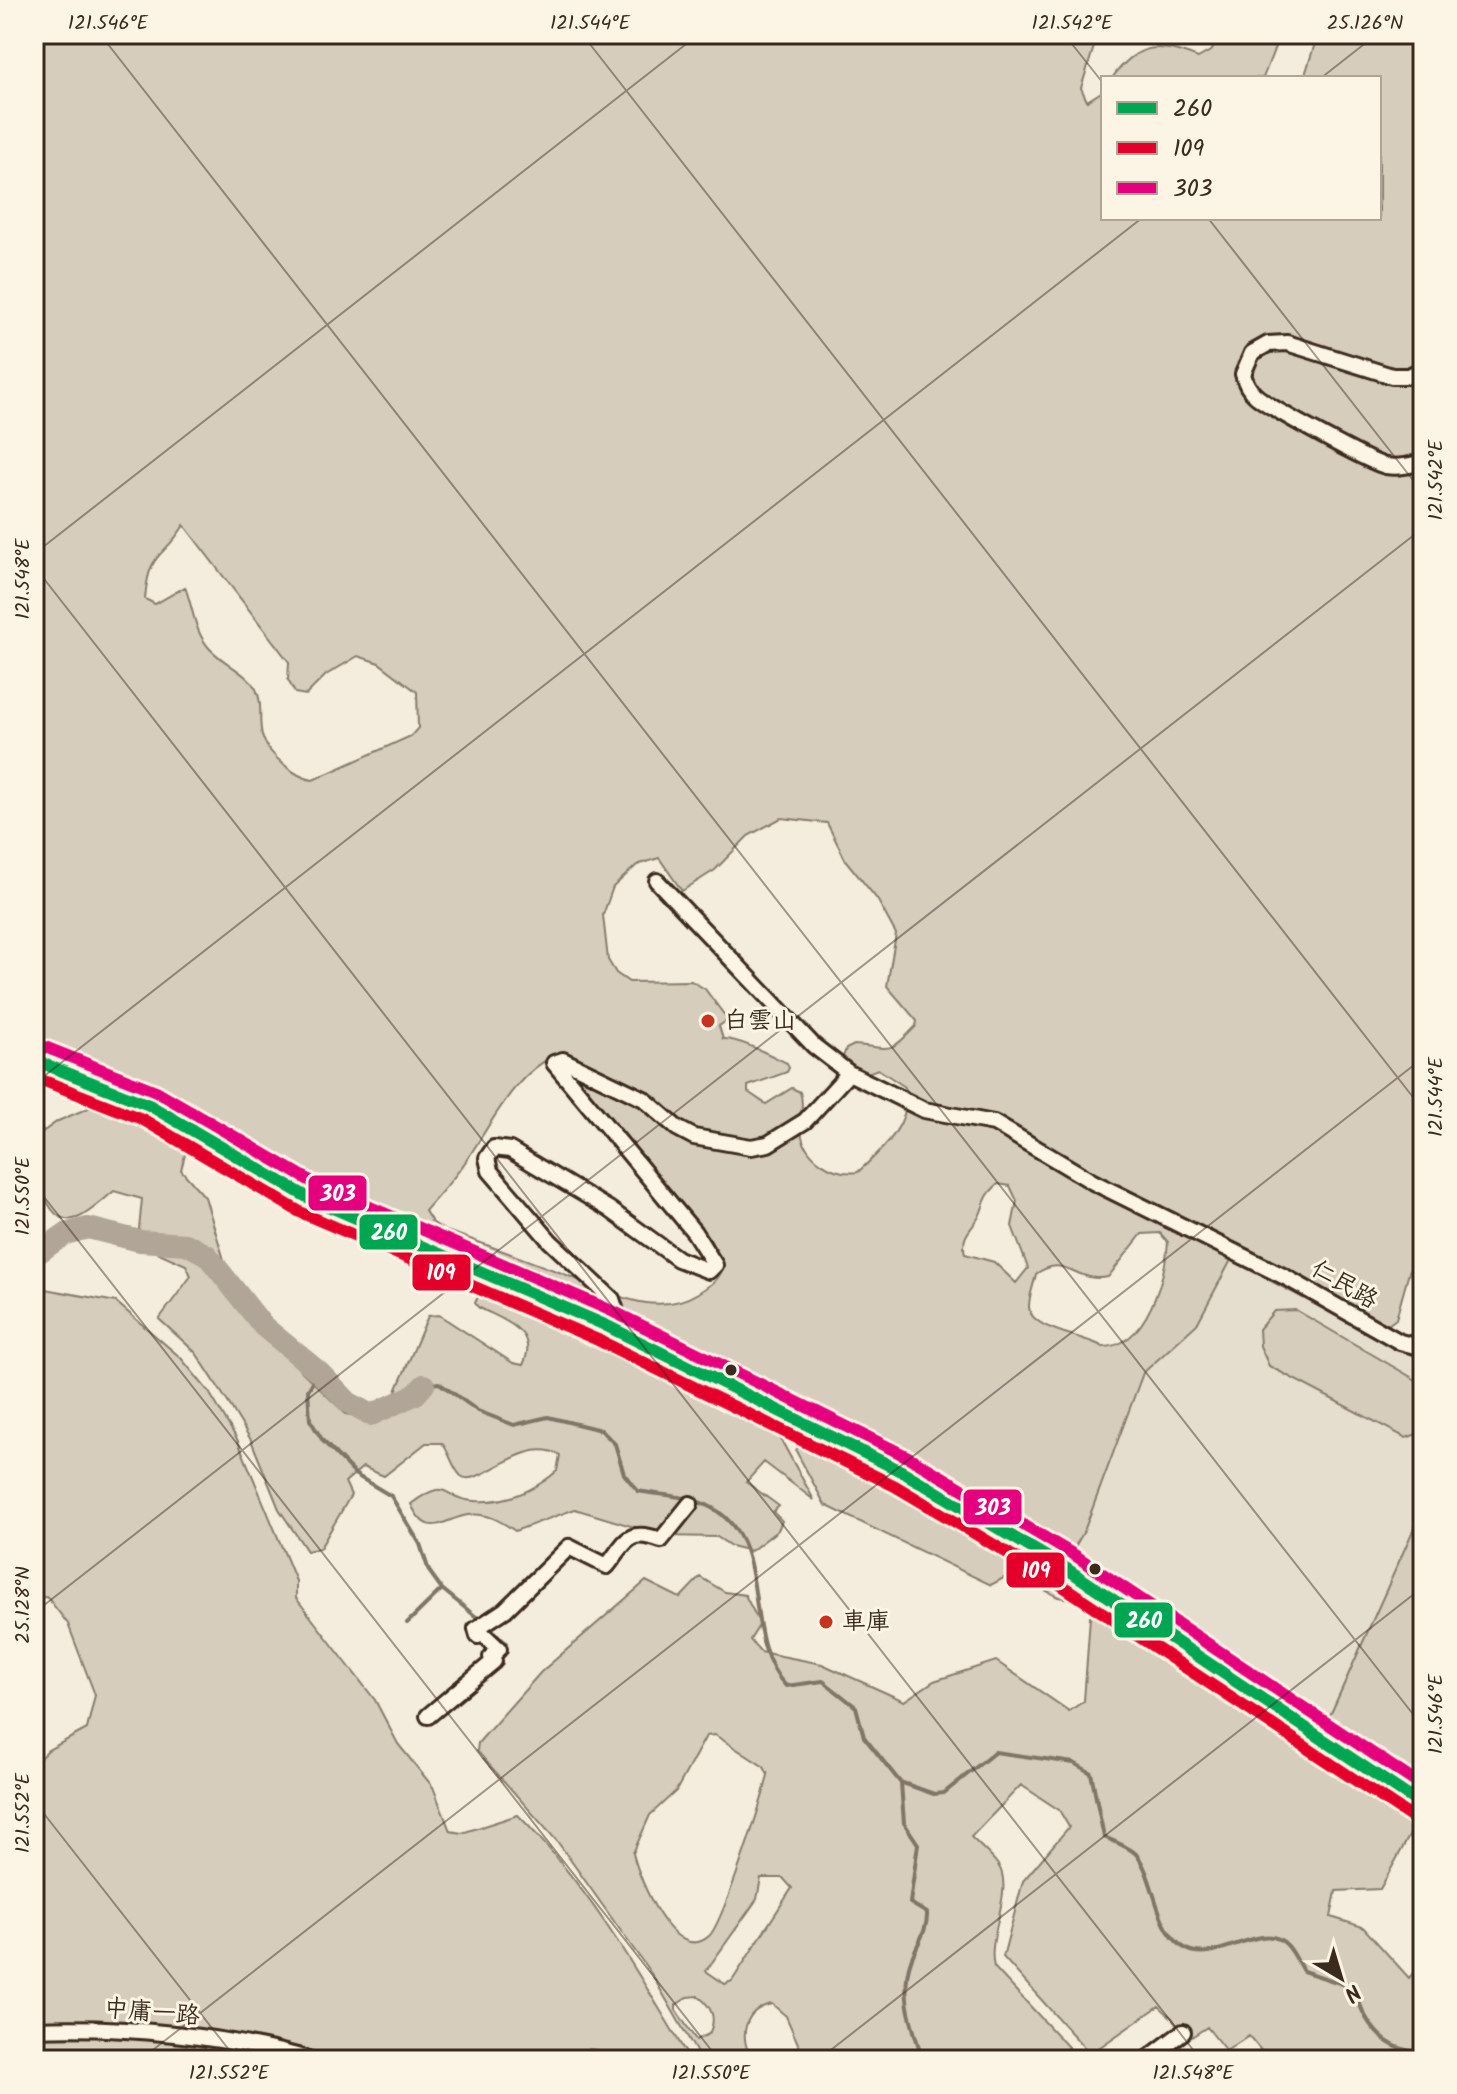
<svg xmlns="http://www.w3.org/2000/svg" width="1457" height="2094" font-family="Kalam,'LXGW WenKai TC',sans-serif">
  <rect width="100%" height="100%" fill="#f4eddd"/>
  <filter id="ink" filterUnits="userSpaceOnUse"><feTurbulence type="fractalNoise" baseFrequency=".0125" numOctaves="2"/><feDisplacementMap in="SourceGraphic" scale="16" xChannelSelector="R" yChannelSelector="G"/><feConvolveMatrix kernelMatrix="1 2 1 2 8 2 1 2 1" color-interpolation-filters="sRGB"/></filter>
  <g filter="url(#ink)">
    <path fill="#e5ddce" d="M 1231,1259 L 1341,1318 L 1423,1354 L 1423,1508 L 1328,1720 L 1073,1550 L 1084,1531 L 1143,1373 L 1197,1324 Z"/>
    <path fill="#d6cdbd" stroke="#887c6e" stroke-width="2" fill-rule="evenodd" d="M 34,34 L 1098,34 L 1081,88 L 1087,101 L 1103,91 L 1103,218 L 1379,218 L 1379,78 L 1304,78 L 1318,34 L 1423,34 L 1423,360 L 1404,368 L 1389,370 L 1270,339 L 1239,377 L 1380,471 L 1423,466 L 1423,1262 L 1413,1258 L 1396,1319 L 1384,1328 L 1341,1318 L 1231,1260 L 1197,1324 L 1143,1373 L 1084,1531 L 1073,1550 L 790,1402 L 590,1310 L 376,1218 L 121,1077 L 34,1042 ZM 184,525 L 289,662 L 288,680 L 295,693 L 306,695 L 326,675 L 358,656 L 379,663 L 417,692 L 418,728 L 411,736 L 313,780 C 296,778 269,755 263,738 C 257,723 264,705 256,689 C 247,673 223,663 210,649 C 194,632 193,607 185,587 L 155,604 L 145,599 C 149,549 163,560 184,525 ZM 781,818 L 827,823 L 846,861 L 877,899 L 896,934 L 887,986 L 917,1021 L 916,1026 C 887,1057 890,1047 854,1045 L 846,1049 L 841,1062 L 862,1075 L 878,1069 L 905,1087 C 914,1122 882,1150 858,1172 C 833,1176 803,1157 801,1130 C 799,1116 805,1106 800,1092 L 792,1088 L 766,1104 L 748,1092 L 748,1086 L 787,1072 L 789,1068 L 787,1063 C 772,1056 738,1038 723,1039 L 719,1026 L 728,1020 L 705,989 L 691,981 L 629,982 L 616,973 L 608,960 L 603,915 L 613,887 L 637,865 L 659,858 L 682,891 L 715,870 L 748,836 ZM 556,1055 L 710,1239 L 723,1268 C 718,1282 710,1285 698,1293 C 653,1321 602,1288 559,1272 C 521,1258 483,1243 444,1230 L 432,1222 L 425,1211 C 437,1197 450,1183 461,1168 C 489,1130 511,1075 556,1055 ZM 998,1184 L 1010,1186 L 1017,1201 L 1012,1226 L 1028,1268 L 1016,1283 L 994,1262 L 965,1254 C 960,1232 975,1229 981,1212 C 986,1198 987,1194 998,1184 ZM 1160,1233 L 1168,1242 C 1165,1277 1147,1347 1103,1347 C 1084,1335 1028,1330 1029,1306 C 1029,1296 1034,1284 1036,1274 C 1066,1252 1075,1284 1108,1277 L 1142,1234 Z
      M 1221,34 L 1280,34 L 1263,78 L 1112,78 C 1139,41 1159,43 1198,58 L 1212,50 Z
      M 1267,349 L 1286,349 C 1320,360 1391,396 1423,376 L 1423,452 L 1403,461 L 1383,460 L 1254,388 L 1248,369 L 1254,358 Z
      M 100,1103 L 187,1147 L 181,1170 L 205,1197 L 225,1263 L 268,1339 L 346,1414 L 378,1420 L 391,1403 L 428,1316 L 439,1315 L 513,1363 L 523,1365 C 540,1330 504,1321 478,1307 L 475,1303 L 482,1289 L 549,1311 L 678,1374 L 780,1438 L 814,1500 L 764,1462 L 746,1482 L 779,1506 L 773,1512 L 782,1521 L 778,1530 L 751,1551 L 731,1546 L 717,1537 L 664,1536 L 575,1509 L 515,1531 C 501,1521 486,1512 468,1515 C 442,1519 428,1541 411,1504 C 450,1475 440,1499 474,1501 C 506,1503 534,1491 557,1471 L 560,1455 C 523,1434 478,1490 461,1476 C 452,1467 450,1453 442,1443 L 426,1443 L 384,1476 L 363,1467 L 345,1482 L 351,1495 L 320,1548 L 307,1551 L 279,1509 L 251,1440 L 231,1407 L 196,1353 L 159,1319 L 191,1276 L 186,1265 L 143,1246 L 138,1239 L 142,1199 L 114,1191 C 104,1199 89,1214 77,1218 C 43,1230 34,1161 34,1138 L 58,1121 Z
      M 34,1287 L 116,1302 L 181,1358 L 209,1392 L 237,1439 L 296,1581 L 296,1598 L 375,1700 L 398,1744 L 433,1787 L 450,1831 L 462,1833 L 518,1815 C 588,1885 640,1976 690,2060 L 610,2060 C 595,2041 581,2051 562,2060 L 34,2060 L 34,1764 L 48,1750 L 87,1729 L 95,1695 L 68,1624 L 47,1597 L 34,1598 Z
      M 1296,1310 L 1423,1384 L 1423,1432 L 1406,1438 L 1269,1366 L 1260,1346 L 1259,1329 L 1274,1311 Z
      M 799,1444 L 877,1480 L 1090,1597 L 1090,1602 L 1058,1597 L 1013,1573 L 991,1585 L 825,1505 L 796,1451 Z
      M 1423,1508 L 1423,1783 L 1328,1720 Z
      M 700,1577 L 725,1592 L 745,1595 L 760,1624 L 750,1640 L 761,1652 L 822,1664 L 904,1701 L 934,1681 L 996,1661 L 1069,1711 L 1084,1701 L 1090,1617 L 1113,1606 L 1418,1820 L 1380,1889 L 1336,1891 L 1331,1917 L 1363,1927 L 1409,1978 L 1423,1962 L 1423,2051 L 1269,2060 L 1249,2036 L 1226,2051 L 1207,2027 L 1187,2040 L 1172,2018 L 1159,2006 L 1090,2054 L 1003,1957 L 1023,1881 L 1069,1827 L 1059,1810 L 1021,1785 L 971,1837 C 980,1846 991,1855 998,1865 C 1015,1889 986,1937 994,1967 L 1080,2060 L 805,2060 L 786,2016 L 772,2004 C 743,2009 738,2039 753,2060 L 701,2060 L 652,1975 L 557,1841 L 477,1751 L 478,1743 L 541,1672 L 646,1581 L 680,1598 ZM 715,1735 L 764,1767 L 768,1775 C 763,1798 722,1925 709,1936 C 674,1967 638,1876 633,1853 L 650,1815 L 676,1791 L 706,1736 ZM 761,1878 L 783,1878 L 792,1888 L 732,1981 L 725,1984 L 706,1971 L 757,1899 ZM 698,1996 C 712,2007 717,2018 709,2034 L 696,2040 L 676,2010 L 676,2005 L 688,1997 Z"/>
    <g fill="none" stroke-linecap="round" stroke-linejoin="round">
      <path stroke="#817466" stroke-width="4" d="M 319,1372 L 308,1390 L 310,1420 L 323,1441 L 356,1475 L 391,1496 L 420,1544 L 429,1571 L 442,1589 L 480,1620
        M 424,1385 L 439,1383 L 478,1411 L 514,1425 L 548,1417 L 601,1430 L 615,1444 L 624,1474 L 638,1491 C 657,1495 681,1495 699,1502 C 780,1531 736,1635 786,1686 L 823,1681 L 856,1707 L 864,1737 L 900,1782 L 934,1794 L 944,1793 L 995,1752 L 1074,1763 L 1091,1773 L 1104,1837 C 1113,1841 1129,1847 1136,1854 C 1156,1879 1154,1927 1183,1947 C 1216,1969 1261,1917 1287,1945 C 1294,1952 1298,1963 1303,1971 L 1355,1988 C 1362,2021 1385,2054 1423,2051
        M 407,1623 L 442,1589
        M 487,1626 L 506,1643
        M 901,1783 L 904,1823 L 918,1844 L 910,1903 L 927,1913 C 928,1930 917,1944 911,1960 C 899,1994 913,2028 923,2060"/>
      <path stroke="#b0a596" stroke-width="22" d="M 34,1256 L 65,1234 L 88,1228 L 140,1241 L 186,1244 L 207,1255 L 263,1326 L 319,1372 L 348,1402 L 371,1415 L 416,1394 L 424,1385"/>
      <defs>
        <path id="minor" d="M 1423,369 L 1409,376 L 1392,376 L 1287,343 L 1268,344 L 1252,353 L 1243,374 C 1245,382 1248,389 1255,395 C 1268,407 1370,463 1386,466 C 1399,468 1411,465 1423,462
          M 657,881 L 814,1046 L 849,1073 L 924,1110 L 994,1123 L 1093,1182 L 1287,1278 L 1400,1342 L 1423,1348
          M 624,1335 L 612,1299 L 550,1241 L 490,1171 L 487,1158 L 494,1148 L 510,1150 L 609,1209 L 678,1259 L 709,1271 L 715,1265 L 694,1232 L 554,1063 L 563,1060 L 644,1099 L 677,1128 L 694,1137 L 751,1147 L 768,1144 L 805,1121 L 849,1073
          M 428,1716 L 494,1661 L 491,1657 L 499,1649 L 483,1634 L 478,1636 L 476,1629 L 505,1610 L 569,1547 L 607,1566 C 627,1541 627,1528 661,1540 L 690,1504
          M 34,2029 C 118,2025 231,2036 311,2060
          M 1146,2060 L 1183,2032"/>
        <path id="major" d="M 34,1060 L 149,1105 L 307,1197 L 498,1282 L 605,1325 L 903,1472 L 1067,1569 L 1423,1806"/>
      </defs>
      <use href="#minor" stroke="#3b2a1e" stroke-width="20"/>
      <use href="#major" stroke="#3b2a1e" stroke-width="24"/>
      <use href="#minor" stroke="#fcf5e5" stroke-width="14"/>
      <use href="#major" stroke="#fcf5e5" stroke-width="18"/>
      <defs>
        <path id="bus-1" d="M 34,1060 L 149,1105 L 307,1197 L 605,1325 L 903,1472 L 1067,1569 L 1423,1806"/>
        <path id="bus-2" d="M 34,1077 L 142,1119 L 300,1212 L 598,1340 L 895,1486 L 1058,1583 L 1414,1819"/>
        <path id="bus-3" d="M 40,1045 L 156,1091 L 314,1183 L 612,1311 L 910,1458 L 1076,1556 L 1423,1787"/>
      </defs>
      <use href="#bus-1" stroke="#fcf5e5" stroke-width="18"/>
      <use href="#bus-2" stroke="#fcf5e5" stroke-width="18"/>
      <use href="#bus-3" stroke="#fcf5e5" stroke-width="18"/>
      <use href="#bus-1" stroke="#00a651" stroke-width="12"/>
      <use href="#bus-2" stroke="#e4002b" stroke-width="12"/>
      <use href="#bus-3" stroke="#e5007d" stroke-width="12"/>
    </g>
  </g>
  <path fill="none" stroke="#3b2a1e" stroke-width="2" stroke-opacity="0.45" d="M 100,34 L 1423,1727M 582,34 L 1423,1110M 1064,34 L 1103,83M 1321,78 L 1377,34M 1208,218 L 1423,493M 34,554 L 699,34M 34,566 L 1201,2060M 34,1084 L 1142,218M 34,1184 L 719,2060M 34,1613 L 1423,528M 34,1801 L 237,2060M 140,2060 L 1423,1058M 818,2060 L 1423,1587"/>
  <g fill="#c8321e" stroke="#fcf5e5" stroke-width="3">
    <circle cx="708" cy="1021" r="8"/>
    <circle cx="826" cy="1622" r="8"/>
  </g>
  <g fill="#3b2a1e" stroke="#fcf5e5" stroke-width="3">
    <circle cx="731" cy="1370" r="7"/>
    <circle cx="1095" cy="1569" r="7"/>
  </g>
  <g text-anchor="middle" dominant-baseline="central" stroke-width="6" stroke-linejoin="round" paint-order="stroke">
    <g font-size="24" fill="#3b2a1e" stroke="#fcf5e5" text-anchor="start">
      <text x="724" y="1021">白雲山</text>
      <text x="842" y="1622">車庫</text>
    </g>
    <g font-size="24" fill="#3b2a1e" stroke="#fcf5e5">
      <text transform="translate(1344 1285) rotate(30)">仁民路</text>
      <text transform="translate(152 2013) rotate(5)">中庸一路</text>
    </g>
  </g>
  <g stroke="#fcf5e5" stroke-width="3">
    <rect x="307" y="1174" width="61" height="38" rx="8" fill="#e5007d"/>
    <rect x="358" y="1213" width="61" height="38" rx="8" fill="#00a651"/>
    <rect x="411" y="1253" width="61" height="39" rx="8" fill="#e4002b"/>
    <rect x="962" y="1488" width="61" height="38" rx="8" fill="#e5007d"/>
    <rect x="1005" y="1551" width="61" height="38" rx="8" fill="#e4002b"/>
    <rect x="1113" y="1601" width="61" height="38" rx="8" fill="#00a651"/>
  </g>
  <g font-size="22" text-anchor="middle" font-weight="bold" fill="#fff">
    <text x="338" y="1201">303</text>
    <text x="389" y="1240">260</text>
    <text x="441" y="1280">109</text>
    <text x="993" y="1515">303</text>
    <text x="1036" y="1578">109</text>
    <text x="1144" y="1628">260</text>
  </g>
  <rect width="1457" height="2094" fill="none" stroke="#fcf5e5" stroke-width="88"/>
  <rect x="1101" y="76" width="280" height="144" fill="#fcf5e5" stroke="#afa495" stroke-width="2"/>
  <rect x="1117" y="102" width="40" height="12" fill="#00a651" stroke="#afa495" stroke-width="2"/>
  <text x="1173" y="116" font-size="24" fill="#3b2a1e">260</text>
  <rect x="1117" y="142" width="40" height="12" fill="#e4002b" stroke="#afa495" stroke-width="2"/>
  <text x="1173" y="156" font-size="24" fill="#3b2a1e">109</text>
  <rect x="1117" y="182" width="40" height="12" fill="#e5007d" stroke="#afa495" stroke-width="2"/>
  <text x="1173" y="196" font-size="24" fill="#3b2a1e">303</text>
  <g transform="translate(1341 1978) rotate(142)" stroke="#fcf5e5" stroke-width="6" paint-order="stroke">
  <path d="M0-6L14 30L0 20L-14 30Z" fill="#3b2a1e"/>
  <text y="-12" font-size="22" font-weight="bold" text-anchor="middle" fill="#3b2a1e">N</text>
  </g>
  <rect x="44" y="44" width="1369" height="2006" fill="none" stroke="#3b2a1e" stroke-width="3"/>
  <g font-size="20" text-anchor="middle" fill="#3b2a1e">
    <text x="108" y="29">121.546°E</text>
    <text x="590" y="29">121.544°E</text>
    <text x="1072" y="29">121.542°E</text>
    <text x="1365" y="29">25.126°N</text>
    <text transform="translate(1435 480) rotate(-90)" y="7">121.542°E</text>
    <text transform="translate(22 579) rotate(-90)" y="7">121.548°E</text>
    <text transform="translate(1435 1097) rotate(-90)" y="7">121.544°E</text>
    <text transform="translate(22 1196) rotate(-90)" y="7">121.550°E</text>
    <text transform="translate(22 1605) rotate(-90)" y="7">25.128°N</text>
    <text transform="translate(1435 1714) rotate(-90)" y="7">121.546°E</text>
    <text transform="translate(22 1813) rotate(-90)" y="7">121.552°E</text>
    <text x="229" y="2079">121.552°E</text>
    <text x="711" y="2079">121.550°E</text>
    <text x="1193" y="2079">121.548°E</text>
  </g>
</svg>
